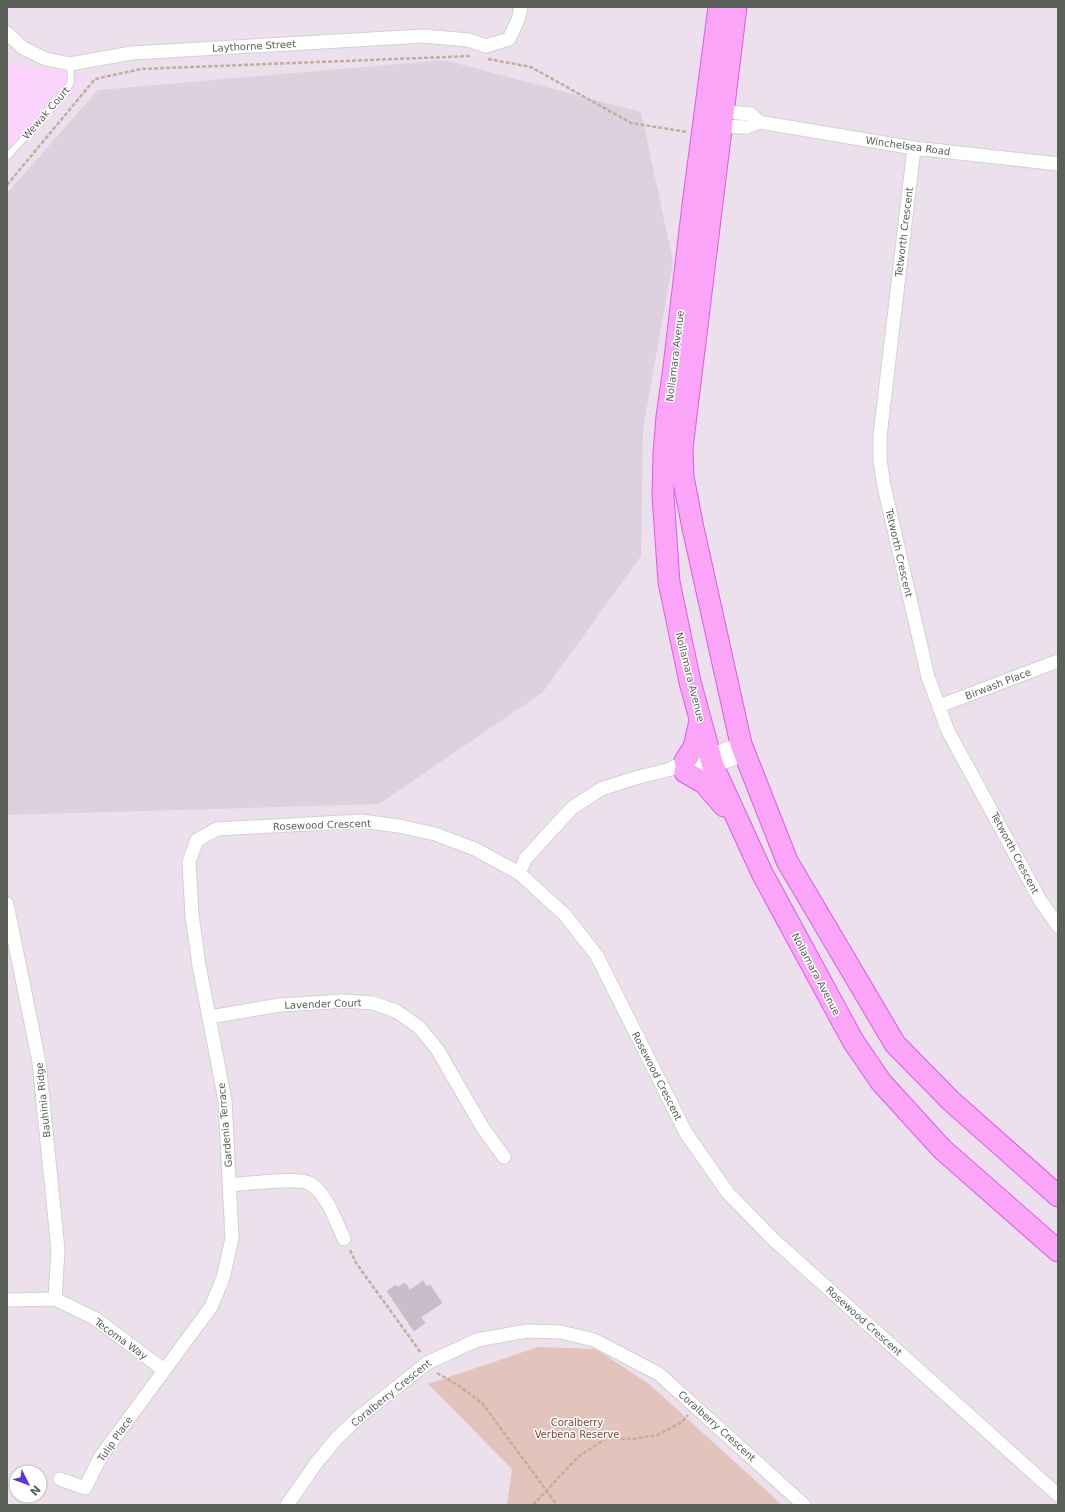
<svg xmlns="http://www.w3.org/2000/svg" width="1065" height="1512" font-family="'DejaVu Sans',sans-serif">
  <rect width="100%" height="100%" fill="#ebe0eb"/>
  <path fill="#fad4fc" d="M 7,60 L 12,64 L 87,75 L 7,165 Z"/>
  <path fill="#ddd1de" d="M 444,60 L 641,112 L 673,261 L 643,429 L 641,556 L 543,692 L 379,804 L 7,815 L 7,193 L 98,90 Z"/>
  <path fill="#e2c4bd" d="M 538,1347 L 596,1349 L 649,1384 L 782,1505 L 507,1505 L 512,1469 L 428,1384 Z"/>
  <path fill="#c7bec9" stroke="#cdbfcf" d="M 423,1281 L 427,1287 L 430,1285 L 442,1303 L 421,1317 L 425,1323 L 414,1331 L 387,1291 L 396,1285 L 398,1287 L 405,1283 L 410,1290 Z"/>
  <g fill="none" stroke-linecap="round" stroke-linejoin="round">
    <defs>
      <path id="lane" d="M 7,157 L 64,94 L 71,82 L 70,64"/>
      <path id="street" d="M 7,33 L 23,48 L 46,59 L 70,64 L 132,53 L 423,36 L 468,40 L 486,46 L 509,39 L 518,20 L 521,7
        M 717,111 L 751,114 L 759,122
        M 714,126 L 747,127 L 759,122 L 914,148 L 1058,164
        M 914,148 L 880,436 L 880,460 L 884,486 L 928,677 L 948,731 L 1040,900 L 1058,926
        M 939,706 L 1058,661
        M 683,771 L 713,766 L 744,755
        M 519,873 L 526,858 L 572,808 L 601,789 L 635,778 L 671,769 L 685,761 L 710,755 L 741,744
        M 7,904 L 39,1062 L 58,1250 L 55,1299
        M 210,1017 L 280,1005 L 344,1001 L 373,1003 L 396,1011 L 419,1027 L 437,1049 L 483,1128 L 504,1157
        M 229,1185 C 245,1184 296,1177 309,1183 C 325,1190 337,1223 344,1239
        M 7,1300 L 55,1299 L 96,1319 L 164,1370
        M 60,1479 L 85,1488 L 101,1456 L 211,1307 L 223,1278 L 232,1238 L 225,1101 L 199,965 L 192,915 L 189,862 L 197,840 L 217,829 L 361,821 L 399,826 L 435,834 L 475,849 L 519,873 L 565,915 L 597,956 L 686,1133 L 728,1193 L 774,1240 L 1058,1495
        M 287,1505 L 317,1462 L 337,1438 L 359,1417 L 427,1363 L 477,1340 L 527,1331 L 561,1332 L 594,1340 L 659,1374 L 804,1505"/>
      <path id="primary" d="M 719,7 L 693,205 L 673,375 L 667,417 L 664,453 L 663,496 L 669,582 L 690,682 L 713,766 L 762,873 L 853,1041 L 881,1082 L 942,1149 L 1058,1251
        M 736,7 L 682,448 L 683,477 L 693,528 L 741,744 L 787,861 L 895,1044 L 951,1101 L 1058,1196
        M 685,761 L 694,747 L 700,721
        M 685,772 L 704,783 L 724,806"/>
    </defs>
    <use href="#lane" stroke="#cfd4ce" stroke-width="8"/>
    <use href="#street" stroke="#cfd4ce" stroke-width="15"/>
    <use href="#primary" stroke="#dd5aea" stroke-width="23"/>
    <path stroke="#c5ad97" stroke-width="2.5" stroke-dasharray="4 2" stroke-linecap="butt" d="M 488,59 L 531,67 L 631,123 L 687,132
      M 7,185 L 95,79 L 141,69 L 471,56
      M 350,1250 L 356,1263 L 421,1353
      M 437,1373 L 458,1385 L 482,1403 L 557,1505
      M 533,1505 L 578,1457 L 605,1439 L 633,1439 L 658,1435 L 682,1422 L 688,1415"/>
    <use href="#lane" stroke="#fff" stroke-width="6"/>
    <use href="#street" stroke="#fff" stroke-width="13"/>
    <use href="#primary" stroke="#fba5f8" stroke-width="21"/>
  </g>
  <g text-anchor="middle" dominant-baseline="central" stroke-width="3" stroke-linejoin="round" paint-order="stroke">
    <g font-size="10" fill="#5b6059" stroke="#fff">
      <text transform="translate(254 46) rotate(-3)">Laythorne Street</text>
      <text transform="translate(46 113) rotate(-49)">Wewak Court</text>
      <text transform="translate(908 146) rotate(8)">Winchelsea Road</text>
      <text transform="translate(904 232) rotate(-83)">Tetworth Crescent</text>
      <text transform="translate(675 356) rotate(-83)">Nollamara Avenue</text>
      <text transform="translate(899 553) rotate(77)">Tetworth Crescent</text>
      <text transform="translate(690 677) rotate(76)">Nollamara Avenue</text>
      <text transform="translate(998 684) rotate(-21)">Birwash Place</text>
      <text transform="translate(322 825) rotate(-2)">Rosewood Crescent</text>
      <text transform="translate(1015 853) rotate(62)">Tetworth Crescent</text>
      <text transform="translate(816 974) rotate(62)">Nollamara Avenue</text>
      <text transform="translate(323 1004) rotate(-2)">Lavender Court</text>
      <text transform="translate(657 1076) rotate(63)">Rosewood Crescent</text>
      <text transform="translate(43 1100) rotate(-96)">Bauhinia Ridge</text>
      <text transform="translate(225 1125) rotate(-95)">Gardenia Terrace</text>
      <text transform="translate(864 1321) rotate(42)">Rosewood Crescent</text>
      <text transform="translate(121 1339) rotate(36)">Tecoma Way</text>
      <text transform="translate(391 1393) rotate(-39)">Coralberry Crescent</text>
      <text transform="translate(717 1426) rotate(42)">Coralberry Crescent</text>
      <text transform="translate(115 1439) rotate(-55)">Tulip Place</text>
    </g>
    <g font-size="10" fill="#804938" stroke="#fff">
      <text x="577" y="1422">Coralberry<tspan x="577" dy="12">Verbena Reserve</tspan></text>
    </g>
  </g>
  <rect width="1065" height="1512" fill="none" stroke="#5b6059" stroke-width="16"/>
  <g transform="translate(28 1484) rotate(132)"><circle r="19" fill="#ffffff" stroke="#bdbfbd"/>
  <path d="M0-3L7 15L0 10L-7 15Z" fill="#5f31e0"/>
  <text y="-6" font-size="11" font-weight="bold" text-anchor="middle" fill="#5b6059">N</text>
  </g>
</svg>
